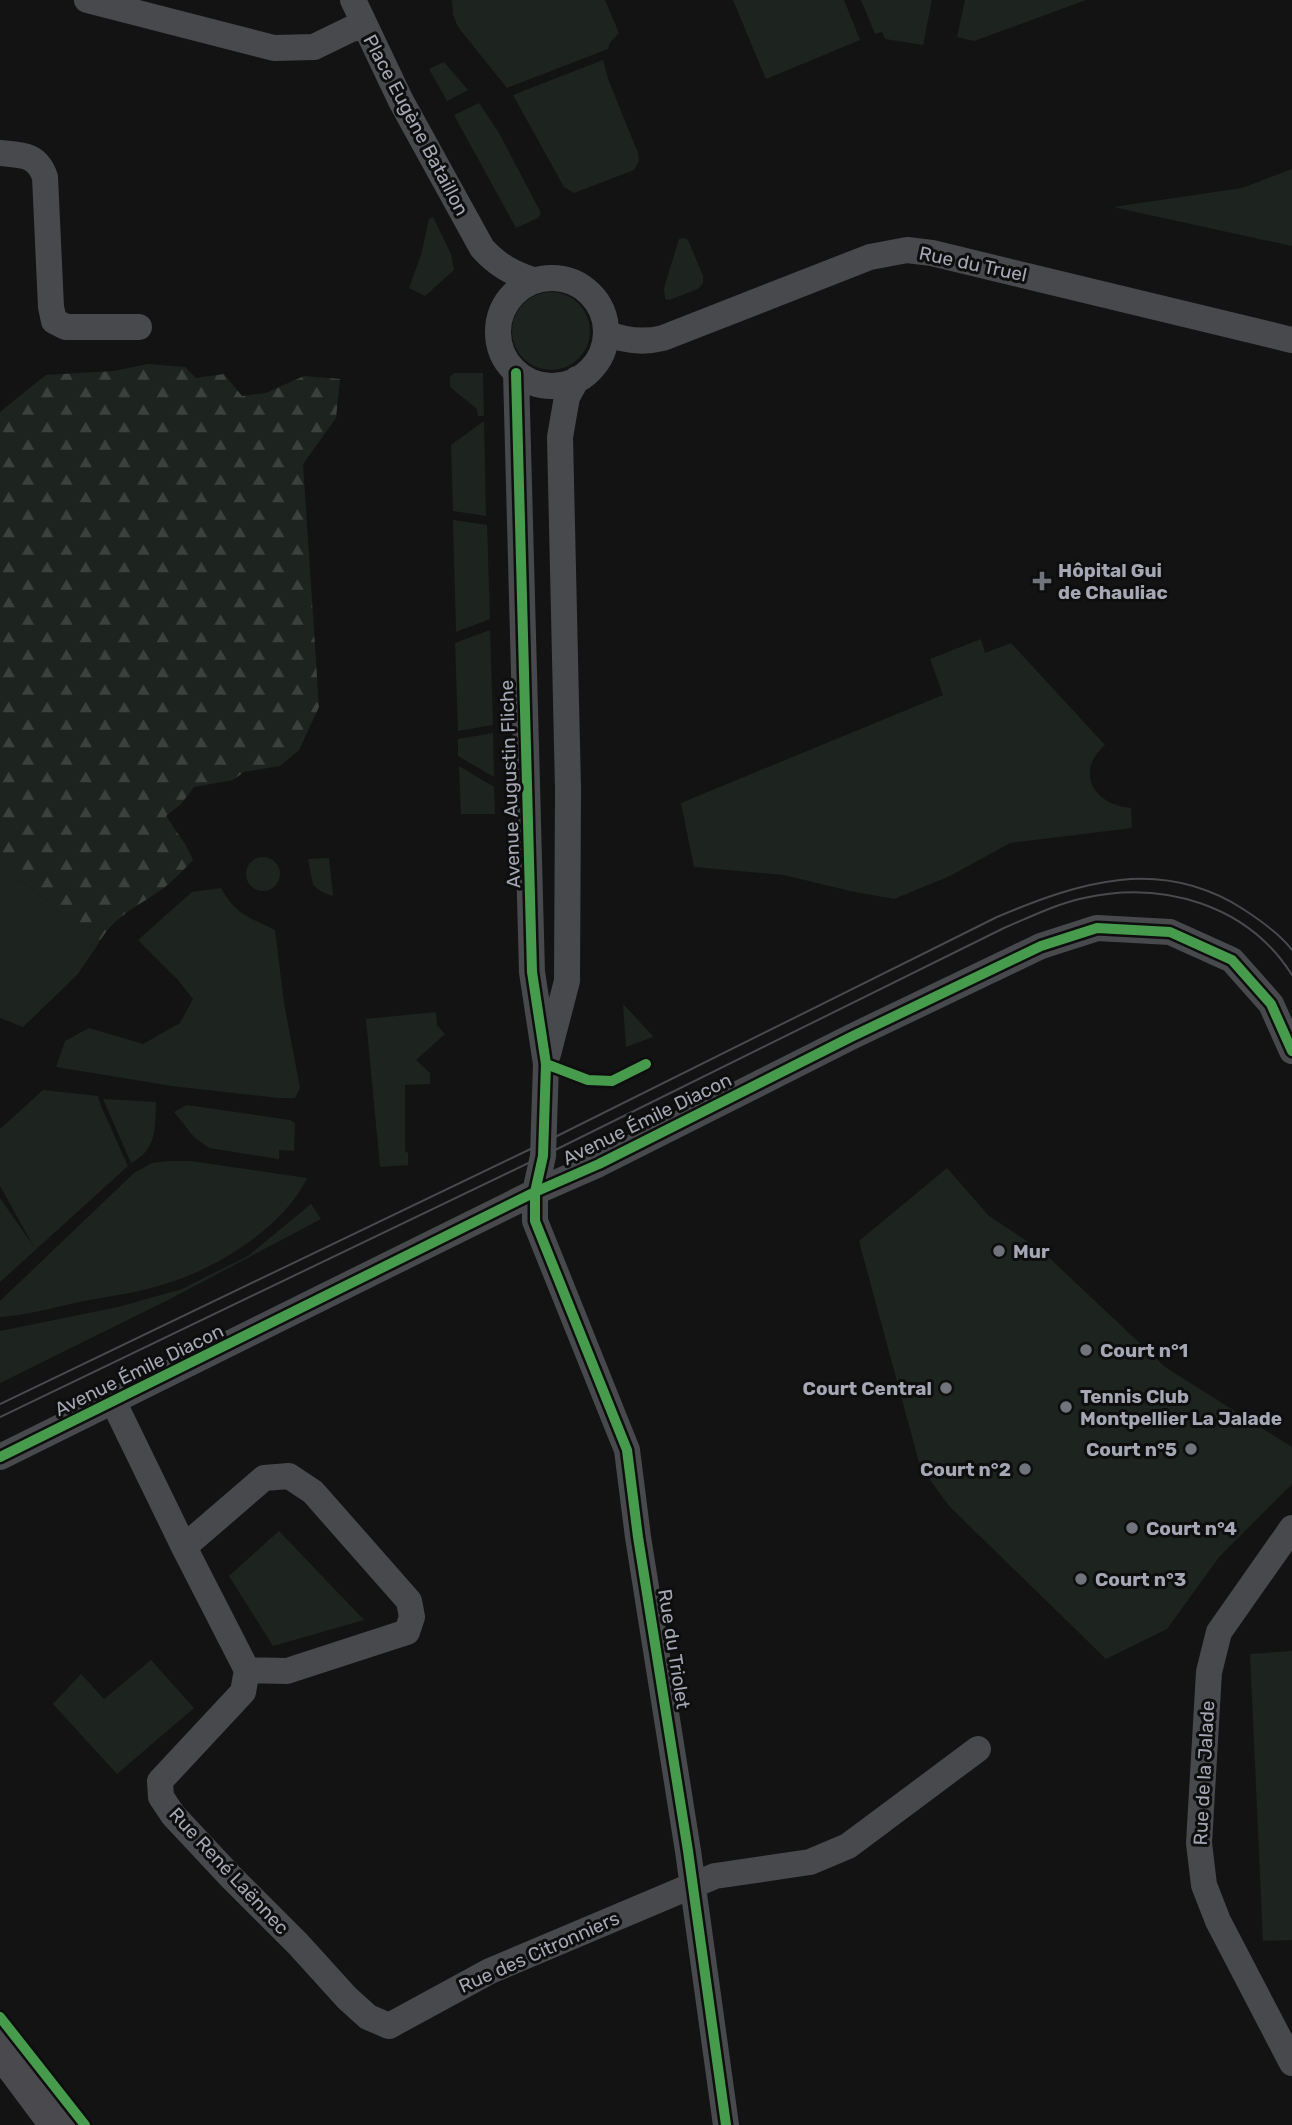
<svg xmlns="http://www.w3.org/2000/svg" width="1292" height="2125" font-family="Rubik,sans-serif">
  <defs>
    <pattern id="forest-firs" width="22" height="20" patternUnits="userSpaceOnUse" patternTransform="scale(1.75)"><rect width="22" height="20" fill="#1d241f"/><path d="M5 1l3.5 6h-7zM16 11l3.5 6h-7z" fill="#3b413d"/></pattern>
  </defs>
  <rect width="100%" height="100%" fill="#131314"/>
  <path fill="#1d241f" d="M 452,0 L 605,0 L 619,33 L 610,43 L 608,49 L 507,88 L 458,27 L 453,15 Z
    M 733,0 L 844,0 L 860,40 L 766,79 Z
    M 861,0 L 932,0 L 923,45 L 885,39 L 882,32 L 875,34 Z
    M 965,0 L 1086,0 L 974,41 L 957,37 Z
    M 603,60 L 608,79 L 638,153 L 639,161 L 634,170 L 574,193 L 564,187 L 513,95 Z
    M 444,62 L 468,90 L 447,101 L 429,69 Z
    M 479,103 L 499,133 L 541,213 L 538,218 L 516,228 L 454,115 Z
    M 1292,169 L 1292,246 L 1113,207 L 1242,188 Z
    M 433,217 L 451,254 L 454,270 L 425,296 L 409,288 L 421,255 L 429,219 Z
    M 684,238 L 688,240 L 703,276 L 703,283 L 698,289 L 669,300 L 665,299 L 664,288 L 679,239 Z
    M512 331a39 39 0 1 1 78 0a39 39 0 1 1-78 0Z
    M 454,373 L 483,373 L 484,416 L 478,416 L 477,409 L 450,387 L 450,377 Z
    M 484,421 L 486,516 L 453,511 L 451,445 Z
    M 453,520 L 487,525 L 490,619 L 456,632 Z
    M 490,630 L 493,725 L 458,731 L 455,643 Z
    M 981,639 L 985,653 L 1011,643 L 1105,745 C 1074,772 1094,805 1131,808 L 1132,828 L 1010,843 L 950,876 L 894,899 L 850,891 L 784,875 L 694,867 L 681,803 L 943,695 L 930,659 Z
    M 493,733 L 494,777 L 458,756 L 458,739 Z
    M 459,766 L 494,787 L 495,814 L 461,814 Z
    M246 874a17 17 0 1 1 34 0a17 17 0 1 1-34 0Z
    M 329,858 L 333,895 L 333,896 L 322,892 L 313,885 L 308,859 Z
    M 0,874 L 26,884 L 52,904 L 95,949 L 77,975 L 23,1027 L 0,1018 Z
    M 221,888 C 235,914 250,918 275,930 L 284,1003 L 300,1088 L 295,1098 L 279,1098 L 172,1086 L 56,1067 L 65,1041 L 89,1028 L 143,1044 L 180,1023 L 193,999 L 178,980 L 138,940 L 192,892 Z
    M 623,1004 L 653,1036 L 653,1037 L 626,1047 Z
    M 436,1012 L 437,1025 L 445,1034 L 416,1060 L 430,1073 L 430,1084 L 405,1085 L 405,1151 L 408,1153 L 408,1165 L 380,1167 L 366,1019 Z
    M 43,1090 L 98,1096 L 101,1106 L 128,1166 L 0,1282 L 0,1198 L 34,1247 L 0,1186 L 0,1129 Z
    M 103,1099 L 156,1102 C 155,1128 157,1150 131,1163 Z
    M 187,1105 L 290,1120 L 295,1123 L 294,1151 L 279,1150 L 279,1159 L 209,1148 L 194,1137 L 174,1112 Z
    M 168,1161 L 190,1161 L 307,1178 C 285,1225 222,1265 174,1281 C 144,1292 110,1296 79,1302 C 53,1308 27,1315 0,1317 L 0,1301 L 134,1173 L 152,1163 Z
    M 947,1168 L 989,1216 L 1043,1252 L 1165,1367 L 1292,1447 L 1292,1484 L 1219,1557 L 1167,1629 L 1106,1659 L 949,1506 L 920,1466 L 859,1241 Z
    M 311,1204 L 321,1219 L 168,1300 L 0,1383 L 0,1331 L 118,1307 L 182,1289 L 248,1256 Z
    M 279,1531 L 364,1620 L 273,1646 L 229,1576 Z
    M 1292,1651 L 1292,1940 L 1263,1941 L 1250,1654 Z
    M 151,1660 L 194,1708 L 117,1774 L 53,1704 L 81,1674 L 104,1699 Z"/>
  <path fill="url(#forest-firs)" d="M 148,364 L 185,367 L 196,378 L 224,374 L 242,396 L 266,393 L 304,376 L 340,379 L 336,418 L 303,464 L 319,707 L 299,750 L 280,766 L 244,772 L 233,780 L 194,787 L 181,804 L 166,816 L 185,844 L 193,860 C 184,869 175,879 165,887 C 133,911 116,912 95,949 L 52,904 L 26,884 L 0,874 L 0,412 L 46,375 L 114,371 Z"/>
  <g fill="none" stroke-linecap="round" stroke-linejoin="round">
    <path stroke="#48494c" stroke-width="26" d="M 87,0 L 274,48 L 314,47 L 351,29 L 365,27
      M 353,0 L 401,101 L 482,248 C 497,265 512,273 533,280
      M 0,153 C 22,155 37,154 45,177 L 51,307 L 54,321 L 66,327 L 139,327
      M498 332a54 54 0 1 1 108 0a54 54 0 1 1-108 0Z
      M 606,333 C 625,341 643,343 663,338 L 870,257 L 907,250 L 932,253 L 1292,340
      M 516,373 L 532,972 L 546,1064 L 543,1156 L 535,1192 L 535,1221 L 627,1450 L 638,1537 L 688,1851 L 726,2125
      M 548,1054 L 567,981 L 568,789 L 560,437 L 567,397 L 577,379
      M 114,1403 L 184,1547 L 247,1670 L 243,1692 L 160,1781 L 161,1797 L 173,1815 L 231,1877 L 298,1944 L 347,1998 L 368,2017 L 389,2026 L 490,1971 L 715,1876 L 810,1862 L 848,1846 L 978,1749
      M 0,1457 L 535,1192 L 599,1164 L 851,1037 L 1041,946 L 1097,928 L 1170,932 L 1232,960 L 1271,1004 L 1292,1051
      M 1292,1528 L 1219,1632 L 1209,1672 L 1199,1843 L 1204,1885 L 1218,1921 L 1292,2063
      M 184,1547 L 264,1478 L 289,1476 L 313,1492 L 409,1601 L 412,1617 L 407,1632 L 287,1671 L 247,1670"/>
    <path stroke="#4a4a4e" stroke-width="38" d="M 0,2046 L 59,2125"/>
    <path stroke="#494a4d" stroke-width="2" d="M 0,1404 L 543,1143 L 997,917 C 1080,882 1160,856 1243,909 C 1260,920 1279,933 1292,950
      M 0,1417 L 543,1156 L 1004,928 C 1030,917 1056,904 1084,898 C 1163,880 1248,905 1292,975"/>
    <defs>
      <path id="cycleway" d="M 516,373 L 532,972 L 546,1064 L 543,1156 L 535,1192 L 535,1221 L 627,1450 L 638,1537 L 688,1851 L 726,2125
        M 546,1064 L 588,1080 L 612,1081 L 646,1064
        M 0,1457 L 535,1192 L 599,1164 L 851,1037 L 1041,946 L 1097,928 L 1170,932 L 1232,960 L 1271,1004 L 1292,1051
        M 0,2017 L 85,2125"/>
    </defs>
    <use href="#cycleway" stroke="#0e0e0f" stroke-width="15"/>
    <use href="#cycleway" stroke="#469c4c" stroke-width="10"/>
  </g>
  <g fill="#72747c" stroke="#0e0e0f" stroke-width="2.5">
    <path d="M1038.5 570.5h7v7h7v7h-7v7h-7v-7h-7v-7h7z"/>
    <circle cx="999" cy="1251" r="7"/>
    <circle cx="1086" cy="1350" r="7"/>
    <circle cx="946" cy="1388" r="7"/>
    <circle cx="1066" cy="1407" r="7"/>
    <circle cx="1191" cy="1449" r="7"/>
    <circle cx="1025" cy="1469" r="7"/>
    <circle cx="1132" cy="1528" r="7"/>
    <circle cx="1081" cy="1579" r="7"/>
  </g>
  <g text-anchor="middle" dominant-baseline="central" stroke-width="6" stroke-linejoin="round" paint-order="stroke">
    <g font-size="19" fill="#a5a8b4" stroke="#0e0e0f">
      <text transform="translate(416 125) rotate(62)">Place Eugène Bataillon</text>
      <text transform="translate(973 264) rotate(12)">Rue du Truel</text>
      <text transform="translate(510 784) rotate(-92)">Avenue Augustin Fliche</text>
      <text transform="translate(647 1119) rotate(-26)">Avenue Émile Diacon</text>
      <text transform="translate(139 1370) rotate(-26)">Avenue Émile Diacon</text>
      <text transform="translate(674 1649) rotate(81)">Rue du Triolet</text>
      <text transform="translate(1204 1773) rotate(-87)">Rue de la Jalade</text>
      <text transform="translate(229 1871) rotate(47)">Rue René Laënnec</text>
      <text transform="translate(539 1952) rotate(-24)">Rue des Citronniers</text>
    </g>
    <g font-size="19" font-weight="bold" fill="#a5a8b4" stroke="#0e0e0f" text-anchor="start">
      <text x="1058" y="570">Hôpital Gui<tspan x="1058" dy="22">de Chauliac</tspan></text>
      <text x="1013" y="1251">Mur</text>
      <text x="1100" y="1350">Court n°1</text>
      <text x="932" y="1388" text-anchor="end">Court Central</text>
      <text x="1080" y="1396">Tennis Club<tspan x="1080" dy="22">Montpellier La Jalade</tspan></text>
      <text x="1177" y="1449" text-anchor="end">Court n°5</text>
      <text x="1011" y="1469" text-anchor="end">Court n°2</text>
      <text x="1146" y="1528">Court n°4</text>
      <text x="1095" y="1579">Court n°3</text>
    </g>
  </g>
</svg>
